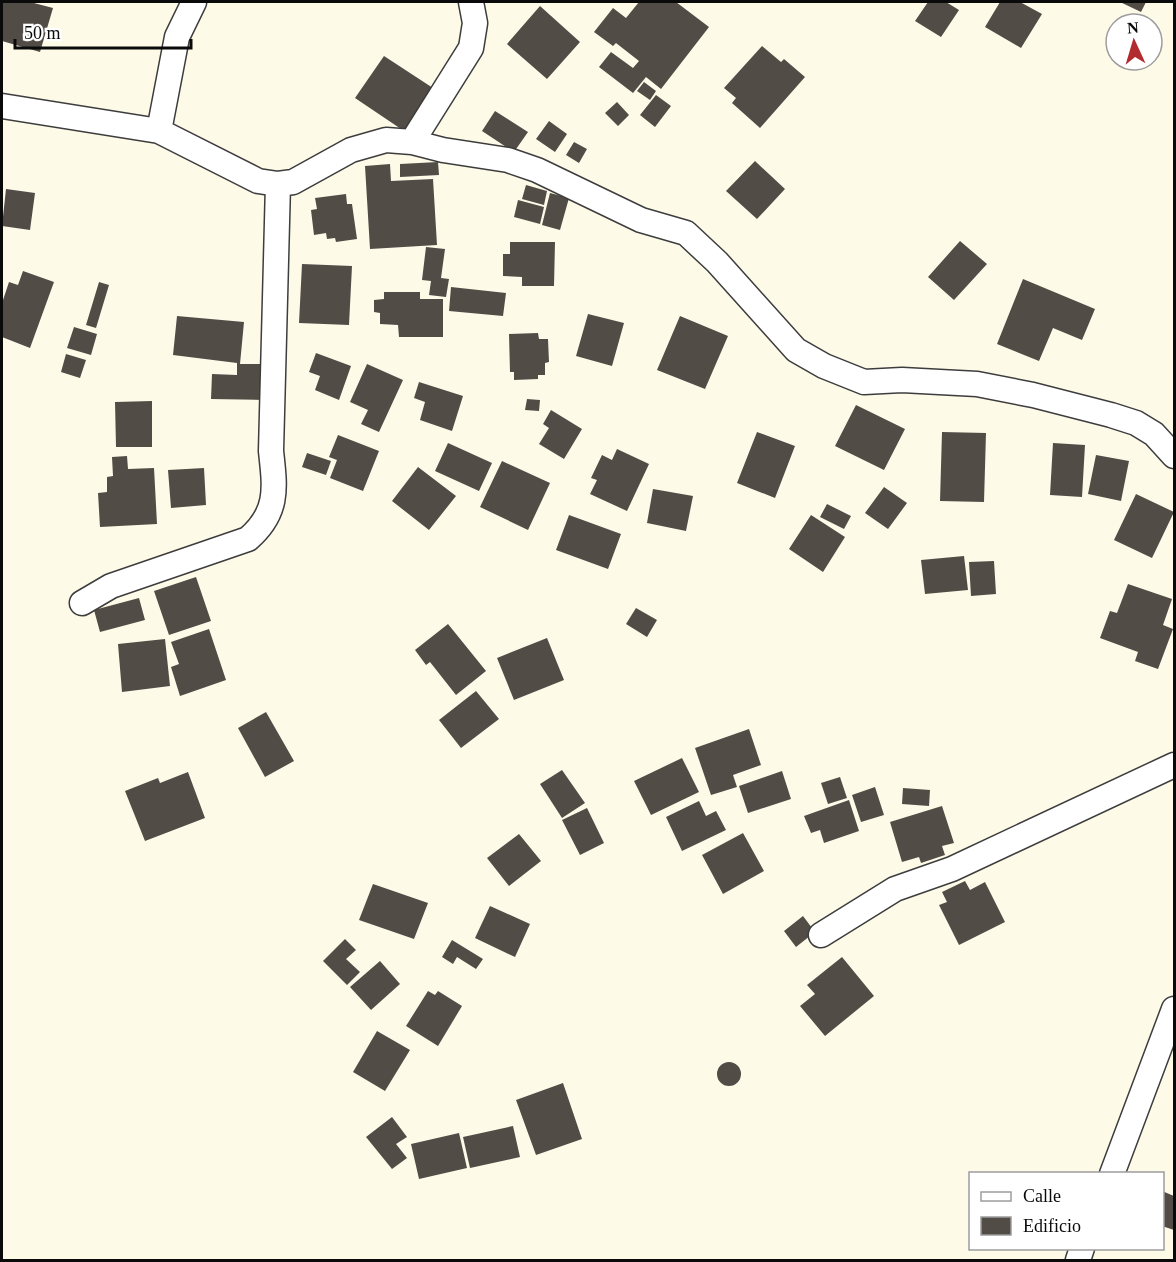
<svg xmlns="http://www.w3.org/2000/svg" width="1176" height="1262" font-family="Georgia,serif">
  <rect width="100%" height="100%" fill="#fefae8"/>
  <path fill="#524c47" d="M 2,2 L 30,2 L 53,8 L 40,52 L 2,41 Z
    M 639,2 L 676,2 L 709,27 L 661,89 L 646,77 L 633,93 L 599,67 L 611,52 L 633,68 L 639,61 L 616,43 L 613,46 L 594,32 L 613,8 L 626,18 Z
    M 928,2 L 946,2 L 959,10 L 941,37 L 915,21 Z
    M 1000,2 L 1020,2 L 1042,14 L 1021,48 L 985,27 Z
    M 1120,2 L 1146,2 L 1141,12 Z
    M 540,6 L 580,42 L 547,79 L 507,44 Z
    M 762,46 L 781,62 L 784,59 L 805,77 L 760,128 L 732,103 L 736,98 L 724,88 Z
    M 384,56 L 436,90 L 407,133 L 355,98 Z
    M 644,82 L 656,91 L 650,100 L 637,91 Z
    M 656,95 L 671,106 L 655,127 L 640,115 Z
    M 617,102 L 629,115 L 618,126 L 605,113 Z
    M 495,111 L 528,132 L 514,152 L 482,131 Z
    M 549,121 L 567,134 L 555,152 L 536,139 Z
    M 574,142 L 587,149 L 579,163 L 566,155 Z
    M 755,161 L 785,189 L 757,219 L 726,191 Z
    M 438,162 L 439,175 L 400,177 L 400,164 Z
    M 390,164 L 391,181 L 433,179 L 437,245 L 370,249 L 365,166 Z
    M 526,185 L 547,191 L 544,205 L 522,199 Z
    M 6,189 L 35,193 L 30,230 L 2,226 Z
    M 550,193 L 569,198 L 560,230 L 542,225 Z
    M 346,194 L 347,204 L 352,204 L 357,239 L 336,242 L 335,238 L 327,239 L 326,233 L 314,235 L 311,210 L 317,209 L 315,198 Z
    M 518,200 L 544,207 L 540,224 L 514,217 Z
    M 960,241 L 987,264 L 954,300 L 928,277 Z
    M 510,242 L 555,242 L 554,286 L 522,286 L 522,277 L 503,276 L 503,254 L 510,254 Z
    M 426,247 L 445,249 L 441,278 L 449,279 L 446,297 L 429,295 L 431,281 L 422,280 Z
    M 302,264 L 352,266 L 349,325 L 299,323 Z
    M 23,271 L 54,282 L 30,348 L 2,337 L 2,303 L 9,282 L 18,285 Z
    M 1023,279 L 1095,309 L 1082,340 L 1053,328 L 1039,361 L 997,344 Z
    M 99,282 L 109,285 L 96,328 L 86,325 Z
    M 451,287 L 506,293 L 503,316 L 449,311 Z
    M 384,292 L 420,292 L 420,299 L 443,299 L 443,337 L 399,337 L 398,325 L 380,324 L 380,313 L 374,312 L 374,300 L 384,299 Z
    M 588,314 L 624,323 L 612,366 L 576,356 Z
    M 177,316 L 244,322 L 240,364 L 264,364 L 263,400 L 211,399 L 212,374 L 237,375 L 237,363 L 173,355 Z
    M 680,316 L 728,336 L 705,389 L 657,370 Z
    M 74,327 L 97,334 L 91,355 L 67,348 Z
    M 538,333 L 539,339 L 548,339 L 549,362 L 545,363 L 545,375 L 538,375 L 538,379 L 514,380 L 514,372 L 510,372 L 509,334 Z
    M 316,353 L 351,366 L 339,400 L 315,390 L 320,376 L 309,372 Z
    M 66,354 L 86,360 L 80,378 L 61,372 Z
    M 367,364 L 403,380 L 379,432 L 361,424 L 368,410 L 350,402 Z
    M 419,382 L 463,396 L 452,431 L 420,420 L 425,402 L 414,398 Z
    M 527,399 L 540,400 L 539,411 L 525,410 Z
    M 152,401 L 152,447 L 116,447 L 115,402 Z
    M 856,405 L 905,429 L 884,470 L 835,446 Z
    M 551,410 L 582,429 L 564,459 L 539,444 L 549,428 L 543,424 Z
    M 757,432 L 795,446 L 775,498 L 737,483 Z
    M 942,432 L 986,433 L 984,502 L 940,501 Z
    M 338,435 L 379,451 L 363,491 L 330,478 L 337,460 L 329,457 Z
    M 448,443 L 492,463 L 479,491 L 435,471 Z
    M 1053,443 L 1085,445 L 1082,497 L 1050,495 Z
    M 617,449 L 649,464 L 627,511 L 590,494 L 597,480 L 591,478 L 602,455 L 612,460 Z
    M 307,453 L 331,461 L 326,475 L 302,467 Z
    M 1096,455 L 1129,461 L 1121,501 L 1088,494 Z
    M 127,456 L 128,469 L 154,468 L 157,524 L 100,527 L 98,493 L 107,492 L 107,477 L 113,476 L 112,457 Z
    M 502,461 L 550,483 L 528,530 L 480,507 Z
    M 418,467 L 456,496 L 429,530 L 392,501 Z
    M 204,468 L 206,505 L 171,508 L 168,470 Z
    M 884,487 L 907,503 L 888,529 L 865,513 Z
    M 653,489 L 693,496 L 686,531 L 647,523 Z
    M 1136,494 L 1174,512 L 1152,558 L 1114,540 Z
    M 827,504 L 851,516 L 844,529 L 820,517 Z
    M 569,515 L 621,534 L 608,569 L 556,550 Z
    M 811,515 L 845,537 L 823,572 L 789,549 Z
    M 964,556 L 968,590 L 925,594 L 921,560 Z
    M 994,561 L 996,594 L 971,596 L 969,562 Z
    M 196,577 L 211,621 L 169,635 L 154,591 Z
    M 1128,584 L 1172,599 L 1163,625 L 1173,629 L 1158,669 L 1135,661 L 1138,652 L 1100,638 L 1110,611 L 1117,613 Z
    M 139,598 L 145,620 L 100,632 L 94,610 Z
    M 636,608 L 657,620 L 647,637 L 626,624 Z
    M 448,624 L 486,671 L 456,695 L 430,662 L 426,665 L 415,650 Z
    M 209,629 L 226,680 L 180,696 L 171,667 L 179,664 L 171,642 Z
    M 547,638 L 564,680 L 514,700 L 497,658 Z
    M 165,639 L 170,686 L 122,692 L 118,644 Z
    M 476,691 L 499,719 L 461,748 L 439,720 Z
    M 266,712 L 294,761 L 265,777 L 238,728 Z
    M 749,729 L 761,765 L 733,775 L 737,787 L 711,795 L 695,748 Z
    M 682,758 L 699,792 L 651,815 L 634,781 Z
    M 562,770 L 585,803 L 562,818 L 540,784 Z
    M 782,771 L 791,799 L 748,813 L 739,786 Z
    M 188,772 L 205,818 L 145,841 L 125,791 L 158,778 L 160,783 Z
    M 840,777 L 847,798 L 828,804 L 821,783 Z
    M 875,787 L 884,815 L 861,822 L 852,795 Z
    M 903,788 L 930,790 L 929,806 L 902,804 Z
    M 849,800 L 859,831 L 824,843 L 820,830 L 811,833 L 804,816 Z
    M 699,801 L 706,816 L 716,811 L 726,830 L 682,851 L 666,817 Z
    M 942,806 L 954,843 L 942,846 L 945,855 L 921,863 L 919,857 L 902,862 L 890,822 Z
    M 587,808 L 604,843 L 580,855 L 562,820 Z
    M 743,833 L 764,871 L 723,894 L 702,855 Z
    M 519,834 L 541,861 L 509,886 L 487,858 Z
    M 965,881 L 970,890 L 985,882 L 1005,922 L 959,945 L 939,905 L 947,902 L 942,892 Z
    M 373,884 L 428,903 L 414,939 L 359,920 Z
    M 490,906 L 530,924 L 515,957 L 475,938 Z
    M 803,916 L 815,932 L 796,947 L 784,931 Z
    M 345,939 L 356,950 L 346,959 L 360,972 L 347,985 L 323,961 Z
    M 452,940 L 483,959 L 476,969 L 457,957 L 453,964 L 442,957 Z
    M 842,957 L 874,996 L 825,1036 L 800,1006 L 815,994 L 807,985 Z
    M 380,961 L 400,984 L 371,1010 L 350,987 Z
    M 428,991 L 435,995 L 438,991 L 462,1006 L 438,1046 L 406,1026 Z
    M 377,1031 L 410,1050 L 385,1091 L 353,1072 Z
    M717 1074a12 12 0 1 1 24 0a12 12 0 1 1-24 0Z
    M 563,1083 L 582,1139 L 536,1155 L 516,1100 Z
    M 392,1117 L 407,1137 L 396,1144 L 407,1158 L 392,1169 L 366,1137 Z
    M 513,1126 L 520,1157 L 470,1168 L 463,1137 Z
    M 459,1133 L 467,1168 L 419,1179 L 411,1144 Z
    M 1162,1191 L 1174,1196 L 1174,1230 L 1162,1226 Z"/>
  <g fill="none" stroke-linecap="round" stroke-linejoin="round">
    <defs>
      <path id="street" d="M 2,106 L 159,131 L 258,181 L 278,184 L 293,182 L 351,150 L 386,140 L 412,142 L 443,150 L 508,160 L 537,170 L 641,220 L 686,233 L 717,262 L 796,350 L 824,366 L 864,382 L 902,380 L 977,384 L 1033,395 L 1111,415 L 1136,423 L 1154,434 L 1174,456
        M 159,131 L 177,37 L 194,2
        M 412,142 L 471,48 L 475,23 L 471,2
        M 82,603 L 111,586 L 248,539 C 279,512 275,488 271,451 L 278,184
        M 821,935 L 895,889 L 952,869 L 1174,765
        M 1112,1174 L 1174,1009
        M 1078,1260 L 1082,1248"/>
    </defs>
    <use href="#street" stroke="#3d3d3d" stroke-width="27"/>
    <use href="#street" stroke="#fff" stroke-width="24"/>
  </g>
  <rect width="1176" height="1262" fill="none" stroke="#0a0a0a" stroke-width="6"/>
  <rect x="969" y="1172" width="195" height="78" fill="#ffffff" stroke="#9d9d9d" stroke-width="1.5"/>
  <rect x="981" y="1192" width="30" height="9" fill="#ffffff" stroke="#9d9d9d" stroke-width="1.5"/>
  <text x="1023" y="1202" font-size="18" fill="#0a0a0a">Calle</text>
  <rect x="981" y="1217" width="30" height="18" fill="#524c47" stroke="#9d9d9d" stroke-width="1.5"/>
  <text x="1023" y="1232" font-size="18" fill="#0a0a0a">Edificio</text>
  <g transform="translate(1134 42) rotate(356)"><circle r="28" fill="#ffffff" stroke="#9d9d9d" stroke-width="1.5"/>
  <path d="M0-4.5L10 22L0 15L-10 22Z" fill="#b12b2f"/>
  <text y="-9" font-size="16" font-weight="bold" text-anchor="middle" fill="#0a0a0a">N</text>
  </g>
  <path d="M15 39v9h176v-9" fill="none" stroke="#0a0a0a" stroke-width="3"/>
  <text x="24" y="39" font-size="18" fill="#0a0a0a" stroke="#ffffff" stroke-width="4.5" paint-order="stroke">50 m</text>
</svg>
